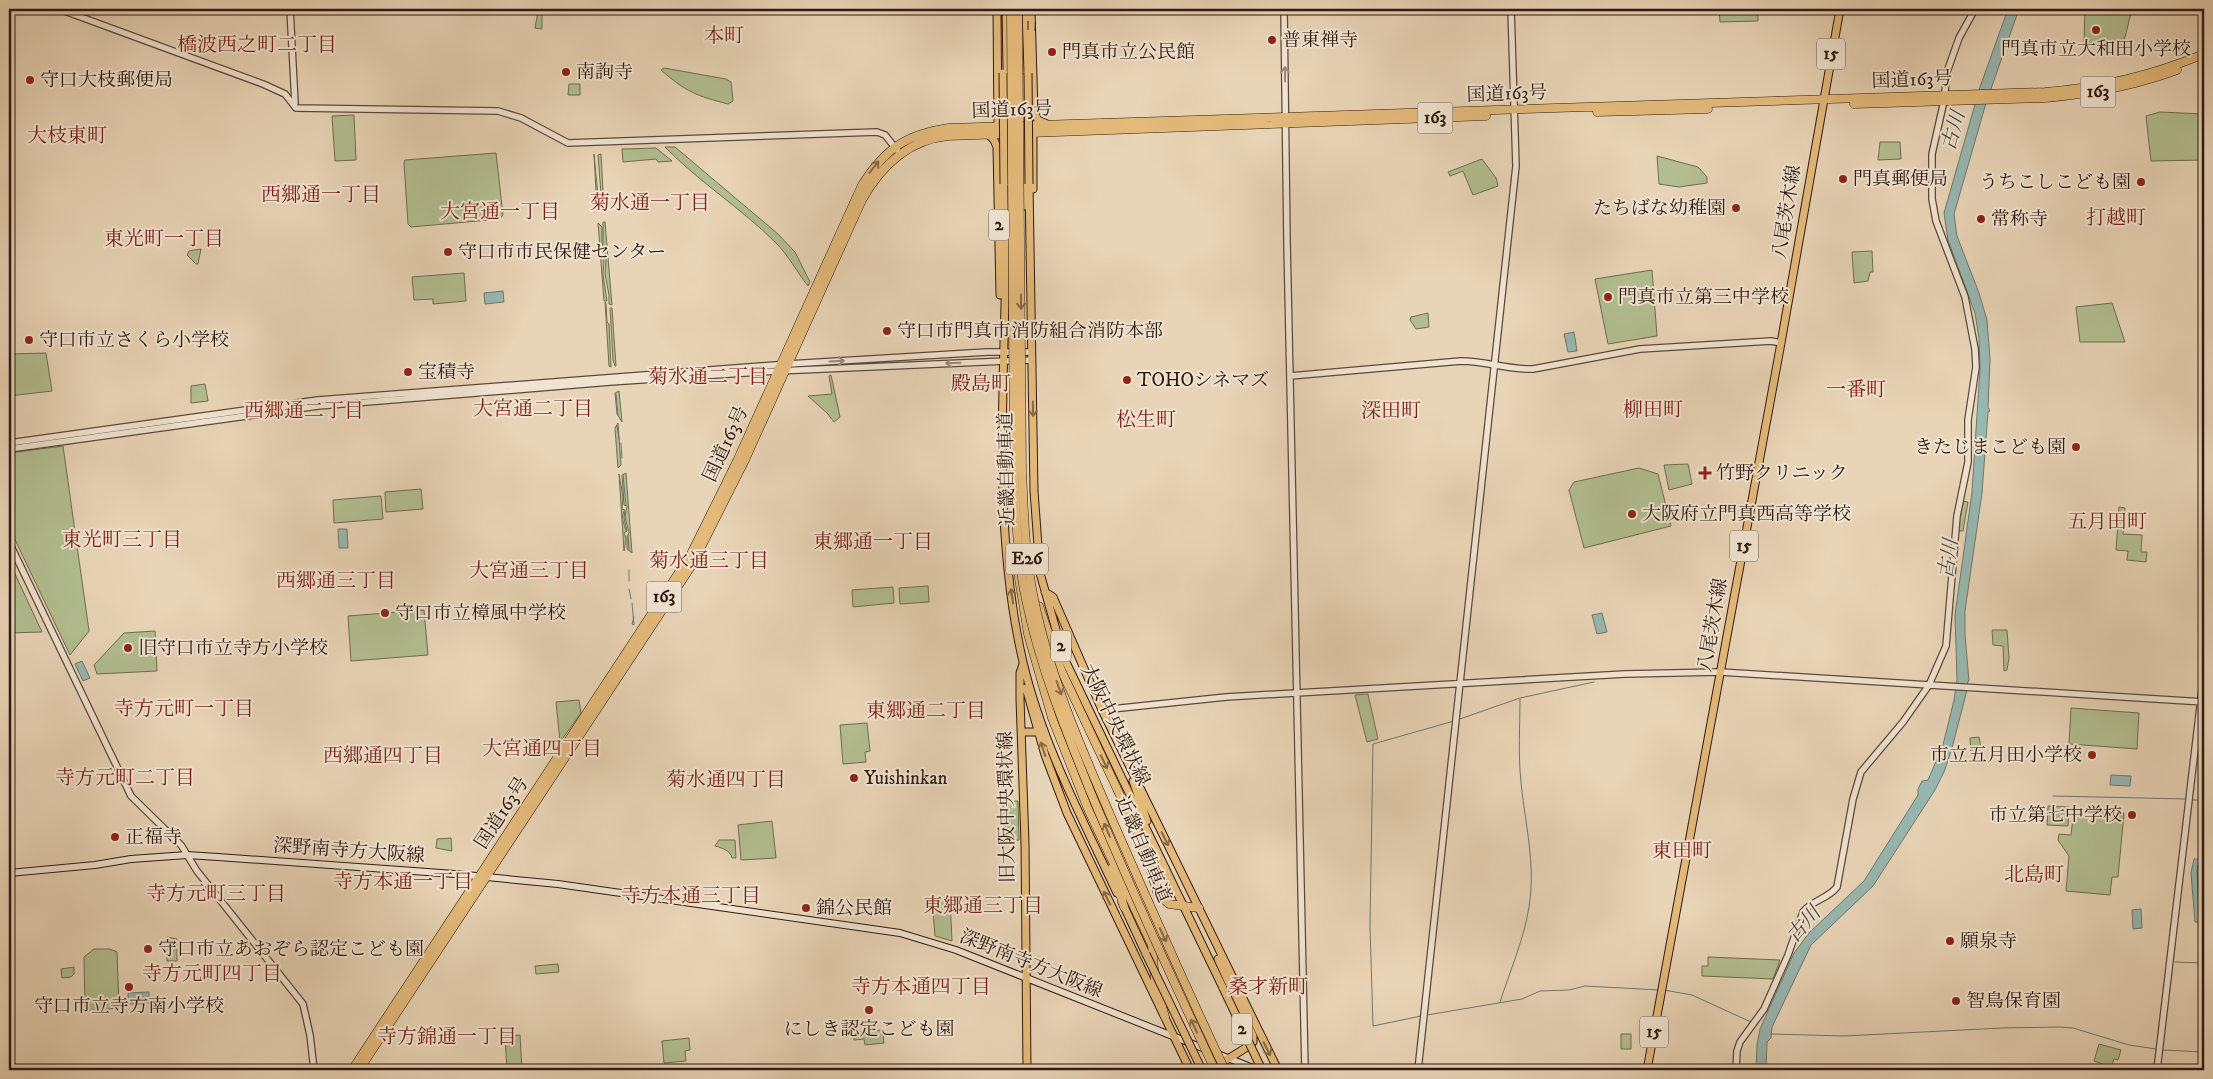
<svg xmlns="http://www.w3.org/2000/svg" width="2213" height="1079" font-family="'IM FELL DW Pica','Noto Serif JP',serif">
  <rect width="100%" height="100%" fill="#e8d4b6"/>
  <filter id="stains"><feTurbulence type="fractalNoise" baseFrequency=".004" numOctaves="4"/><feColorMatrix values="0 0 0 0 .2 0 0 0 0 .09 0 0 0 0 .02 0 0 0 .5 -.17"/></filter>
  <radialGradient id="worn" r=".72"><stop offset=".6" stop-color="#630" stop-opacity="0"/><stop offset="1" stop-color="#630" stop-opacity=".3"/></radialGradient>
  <path fill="#b2be91" stroke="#706c51" d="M 1719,9 L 1758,9 L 1758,21 L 1720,22 Z
    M 2085,9 L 2132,9 L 2123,45 L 2084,42 Z
    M 538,11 L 542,11 L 542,29 L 535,28 Z
    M 664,68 L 726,79 L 731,82 L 733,101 L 728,104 C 697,96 686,92 661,70 Z
    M 569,84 L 580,84 L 580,95 L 568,95 Z
    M 2160,112 L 2204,114 L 2204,160 L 2151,161 L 2146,116 Z
    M 354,115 L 356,160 L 335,161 L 332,116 Z
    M 1880,142 L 1900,142 L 1901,159 L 1878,160 Z
    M 665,147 L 675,147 L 778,234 L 795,252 L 810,282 L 808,286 C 797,272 788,255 776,243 C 741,208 699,182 665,147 Z
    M 656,148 L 672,161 L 658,162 L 656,159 L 623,162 L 622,149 Z
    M 496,153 L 503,215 L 500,219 L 411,227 L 408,224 L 404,163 L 405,160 Z
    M 594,154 L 599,206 L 597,209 Z
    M 601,154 L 604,209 L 602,207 L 598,155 Z
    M 1657,156 L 1698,167 L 1707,177 L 1707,183 L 1679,187 L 1659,184 Z
    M 1482,159 L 1496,178 L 1498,186 L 1473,195 L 1463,171 L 1450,176 L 1448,172 Z
    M 603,222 L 605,222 L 612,305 L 609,304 L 609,295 L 605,274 L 606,258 L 603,247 Z
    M 598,223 L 602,227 L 602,249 L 604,260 L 603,274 L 607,301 L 604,301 Z
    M 201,249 L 198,264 L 196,264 L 187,255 L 189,251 Z
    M 1872,251 L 1873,272 L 1870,272 L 1868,281 L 1854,283 L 1852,252 Z
    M 1652,270 L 1657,336 L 1608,344 L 1595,279 Z
    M 464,273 L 466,301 L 433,304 L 433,299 L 414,300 L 412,277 Z
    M 605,302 L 606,303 L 607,322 L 609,324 L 611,367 L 609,366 Z
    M 2112,303 L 2125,342 L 2080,342 L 2076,307 Z
    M 610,308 L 612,308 L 616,366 L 615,366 L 613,360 Z
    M 1428,313 L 1429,327 L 1416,329 L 1410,320 L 1411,317 Z
    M 46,353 L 52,391 L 9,396 L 9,354 Z
    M 831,375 L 840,417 L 834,422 L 827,413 L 808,396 L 832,394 L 829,376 Z
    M 205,384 L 208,401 L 191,403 L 191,386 Z
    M 619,391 L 622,422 L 617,414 L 615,393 Z
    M 618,423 L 621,465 L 618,468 L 615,428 Z
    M 63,446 L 89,631 L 70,655 L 9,527 L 9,453 Z
    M 1688,464 L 1692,484 L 1669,490 L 1664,465 Z
    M 1639,468 L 1658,474 L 1671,526 L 1584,548 L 1569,490 L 1574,482 Z
    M 626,473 L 632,553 L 627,549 L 627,536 L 629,533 L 625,517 L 627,506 L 624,505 L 622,475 Z
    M 619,474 L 623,497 L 622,509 L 625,510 L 624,518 L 627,531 L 624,533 L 626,539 L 624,551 Z
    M 421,489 L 423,509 L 386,512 L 385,492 Z
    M 381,496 L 383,519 L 334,523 L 333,500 Z
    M 1962,501 L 1968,502 L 1963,531 L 1959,531 L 1959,515 Z
    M 2119,507 L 2125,508 L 2123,534 L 2142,535 L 2141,552 L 2147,552 L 2146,562 L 2127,560 L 2128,551 L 2116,550 Z
    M 9,561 L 42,632 L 9,633 Z
    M 928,586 L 929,602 L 900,604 L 899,588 Z
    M 893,587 L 894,603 L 853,607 L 852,590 Z
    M 424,610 L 428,655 L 351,661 L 348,616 Z
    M 1992,630 L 2007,630 L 2009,658 L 2007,670 L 2004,671 L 2003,646 L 1993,645 Z
    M 155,631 L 157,671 L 97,674 L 94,665 L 124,633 Z
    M 1368,694 L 1378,739 L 1367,742 L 1355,695 Z
    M 579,700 L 581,713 L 560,742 L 556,702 Z
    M 2071,708 L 2139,713 L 2137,749 L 2069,744 Z
    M 867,723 L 870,751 L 865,752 L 866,762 L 843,764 L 840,725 Z
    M 1979,737 L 1982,754 L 1971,754 L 1970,738 Z
    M 1018,801 L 1019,840 L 1006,841 L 1003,802 Z
    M 2048,806 L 2069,807 L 2068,826 L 2047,825 Z
    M 2074,809 L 2124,813 L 2118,877 L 2112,877 L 2110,895 L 2066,891 L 2069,856 L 2058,840 L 2059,834 L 2071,835 Z
    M 772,821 L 776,858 L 741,860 L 738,825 Z
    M 451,838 L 452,851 L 436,848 L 437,839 Z
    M 719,840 L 735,840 L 736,858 L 732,858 C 730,850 722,848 715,846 Z
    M 950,898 L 952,941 L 935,936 L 932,899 Z
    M 167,937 L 177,939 L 177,961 L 167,961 Z
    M 94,949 L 110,949 L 117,952 L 119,1008 L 85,1011 L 84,957 Z
    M 1708,957 L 1780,960 L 1773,979 L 1702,976 L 1702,966 L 1708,966 Z
    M 558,964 L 559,972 L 536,974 L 535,966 Z
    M 74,967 L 74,974 L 71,977 L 62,978 L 61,969 Z
    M 883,1030 L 884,1043 L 865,1045 L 864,1039 L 854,1040 L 853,1033 Z
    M 1621,1034 L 1631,1034 L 1631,1049 L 1621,1049 Z
    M 520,1035 L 522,1070 L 507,1070 L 505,1036 Z
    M 689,1038 L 690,1050 L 685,1051 L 686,1061 L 664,1063 L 662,1041 Z
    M 2099,1044 L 2121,1050 L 2118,1060 L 2114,1059 L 2111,1067 L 2094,1061 Z"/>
  <path fill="#98b8b2" stroke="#6e7872" d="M 2008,9 L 2019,9 L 1986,103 L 1954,214 L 1957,236 L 1979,293 L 1987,320 L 1990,359 L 1988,407 L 1990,411 L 1988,412 L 1982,493 L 1965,611 L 1965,635 L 1969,681 L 1968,681 L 1966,694 L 1952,748 L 1944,772 L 1935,790 L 1873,886 L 1811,945 L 1772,1027 L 1771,1038 L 1767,1042 L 1766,1070 L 1756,1070 L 1757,1045 L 1760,1029 L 1794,953 L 1809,933 L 1864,881 L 1918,795 L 1918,789 L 1922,781 L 1928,780 L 1943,745 L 1954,700 L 1957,680 L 1955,615 L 1972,492 L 1980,369 L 1979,338 L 1975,313 L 1948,240 L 1944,213 L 1980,87 Z
    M 503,291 L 504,302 L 485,304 L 484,293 Z
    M 1574,332 L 1577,351 L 1568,352 L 1564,334 Z
    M 338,529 L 347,529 L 348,548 L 339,548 Z
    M 1602,613 L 1607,632 L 1597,634 L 1592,615 Z
    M 82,661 L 90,678 L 83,681 L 75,664 Z
    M 2111,775 L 2131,776 L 2130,786 L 2110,785 Z
    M 2194,859 L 2204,859 L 2204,922 L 2195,922 L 2191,873 Z
    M 2141,909 L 2142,928 L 2133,929 L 2132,910 Z
    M 149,992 L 149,1003 L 128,1004 L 128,993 Z"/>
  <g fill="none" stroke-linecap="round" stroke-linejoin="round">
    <path stroke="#636862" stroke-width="1" d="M 2204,864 L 2198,865 L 2197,871 L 2199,915 L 2204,917"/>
    <path stroke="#6e7872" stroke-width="1" d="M 616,394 L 618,415
      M 617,426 L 619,439
      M 621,443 L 622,458
      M 623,475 L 626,505
      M 624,511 L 622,518 L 626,531
      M 628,535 L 629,550
      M 629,570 L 629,581
      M 629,589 L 631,599
      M 632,603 L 634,625 L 632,624 L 634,617
      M 1457,720 L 1520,698 L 1594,682
      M 2053,796 L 2186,799
      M 2193,800 L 2204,800
      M 2175,962 L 2204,963
      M 1664,990 L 1692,995 L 1751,1022
      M 1500,1002 C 1510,971 1524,939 1529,907 C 1536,864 1525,824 1521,782 C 1518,755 1520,726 1520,699
      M 1427,1015 L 1522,999 L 1540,991 L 1569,990 L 1585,986 L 1660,990
      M 1421,1016 L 1373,1026 L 1370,926 L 1373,744 L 1454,721
      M 1771,1034 L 1844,1036 L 2002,1028 L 2060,1027 L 2073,1028 L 2129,1045 L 2156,1049
      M 2163,1050 L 2204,1052"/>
    <defs>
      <path id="tertiary" d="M 59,9 L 263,84 L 285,94 L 296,108 L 498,111 L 521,118 L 568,143 L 877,132 L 885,135 L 897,150
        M 290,9 L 295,103
        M 1284,9 L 1287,242 L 1305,1070
        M 1031,10 L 1048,9
        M 1290,376 L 1461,361 C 1486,361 1508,370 1533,369 L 1640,349 L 1771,341 L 1781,343
        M 9,443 L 318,400 L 788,364 L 987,352 L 1032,352
        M 9,449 L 318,406 L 610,382 L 777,371 L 1032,360
        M 9,542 L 131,796 L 181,845 L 197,871 L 303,1004 L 310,1035 L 314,1070
        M 1102,710 L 1226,697 L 1625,674 L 1720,672 L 2204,702
        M 1418,1070 L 1516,166 L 1511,9
        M 1736,1070 L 1737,1051 L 1740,1042 L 1764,1009 L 1788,955 L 1803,912 C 1812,900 1828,899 1837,887 L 1853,799 L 1861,772 L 1903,722 L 1929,685 L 1946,646 L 1957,516 L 1968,462 L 1968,420 L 1976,367 L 1975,349 L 1965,297 L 1936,221 L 1932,199 L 1932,154 L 1944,101 L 1947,72 L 1959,38 L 1975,9
        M 2157,1070 L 2204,673"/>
      <path id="secondary" d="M 9,873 L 95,865 L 131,859 L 187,855 L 218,857 L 455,874 L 558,884 L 900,933 L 956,950 L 1258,1070"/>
      <path id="primary" d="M 997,9 L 998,130
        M 1006,9 L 1008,130
        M 1026,9 L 1028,73
        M 1031,9 L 1034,112 L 1038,120 L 1047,124
        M 1033,128 L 1033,189
        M 1023,129 L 1024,206
        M 987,133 L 994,140 L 997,147 L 1000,295
        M 1004,184 C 1004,224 1006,265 1005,305 C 1002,423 996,546 1023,662 C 1042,743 1082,818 1117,893
        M 1029,184 L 1034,491 L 1040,573 L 1064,658 L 1223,988
        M 1004,487 L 1010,473 L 1011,464
        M 1045,592 L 1053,597 L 1102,710 L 1278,1070
        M 1023,664 L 1020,673 L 1020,699 L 1025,843 L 1027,1070
        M 1026,688 L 1045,755 L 1067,813 L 1190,1070
        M 1022,732 L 1038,732
        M 1133,781 L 1147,821
        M 1122,902 L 1146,954
        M 1210,1070 L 1244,1049 L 1253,1042 L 1253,1036 L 1218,959
        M 1647,1070 L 1781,343 L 1840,9"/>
      <path id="trunk" d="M 1854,104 L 2045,98 C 2091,94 2134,86 2177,70
        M 1597,112 L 1708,109
        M 352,1070 L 691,554 L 737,461 L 862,185 C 885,149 906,134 949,128 L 2045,92 C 2100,88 2153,75 2204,54
        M 359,1070 L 692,565 L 745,460 L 862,200 C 881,166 908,140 948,136 L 1486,116"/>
      <path id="motorway" d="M 1017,566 L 1028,634 L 1052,718 L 1088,809 L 1152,945 L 1155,981 L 1165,1017
        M 1039,606 L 1061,670 L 1142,842 L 1158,895 L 1169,904 L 1199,908
        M 1112,868 L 1124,907"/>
    </defs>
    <use href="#tertiary" stroke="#5c483a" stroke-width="8"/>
    <use href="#secondary" stroke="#2e1911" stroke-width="8"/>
    <use href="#primary" stroke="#2e1911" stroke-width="9"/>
    <use href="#trunk" stroke="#2e1911" stroke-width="9"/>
    <use href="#motorway" stroke="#2e1911" stroke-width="9"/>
    <use href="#tertiary" stroke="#f0e3d0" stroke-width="5.5"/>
    <use href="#secondary" stroke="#f0e3d0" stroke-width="6"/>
    <use href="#primary" stroke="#e4ba7b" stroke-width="7"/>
    <use href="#trunk" stroke="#e4ba7b" stroke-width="8"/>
    <use href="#motorway" stroke="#e4ba7b" stroke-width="8"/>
    <path stroke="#2e1911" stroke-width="1" stroke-dasharray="9 9" stroke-linecap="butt" d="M 1028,30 L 1028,9
      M 1035,31 L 1036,9"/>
    <defs>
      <path id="primary-bridge" d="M 1003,73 L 1004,184
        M 1028,73 L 1029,184
        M 1146,954 L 1202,1070
        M 1223,988 L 1262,1070"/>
      <path id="motorway-bridge" d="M 1011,9 L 1014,472 C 1016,516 1017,561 1027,604 C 1041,670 1066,731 1091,793 C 1130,887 1172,979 1215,1070
        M 1018,9 L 1022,471 C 1024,514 1025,557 1034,599 C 1050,678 1083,752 1115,826 C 1151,908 1187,990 1225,1070"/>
    </defs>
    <use href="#primary-bridge" stroke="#2e1911" stroke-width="9" stroke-linecap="butt"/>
    <use href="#motorway-bridge" stroke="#2e1911" stroke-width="9" stroke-linecap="butt"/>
    <use href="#primary-bridge" stroke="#e4ba7b" stroke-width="7"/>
    <use href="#motorway-bridge" stroke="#e4ba7b" stroke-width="8"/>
  </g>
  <defs><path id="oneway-shaft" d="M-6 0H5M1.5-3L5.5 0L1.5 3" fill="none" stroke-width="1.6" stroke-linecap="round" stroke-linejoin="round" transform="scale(1.25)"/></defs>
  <g stroke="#99887a">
    <use href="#oneway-shaft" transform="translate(1285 74) rotate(-91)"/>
    <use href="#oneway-shaft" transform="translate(837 361) rotate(-3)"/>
    <use href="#oneway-shaft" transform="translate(953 363) rotate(178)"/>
  </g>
  <g stroke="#896a46">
    <use href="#oneway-shaft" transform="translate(874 167) rotate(-52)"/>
    <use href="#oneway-shaft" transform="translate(1021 302) rotate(90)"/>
    <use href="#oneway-shaft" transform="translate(1033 409) rotate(89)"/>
    <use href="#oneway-shaft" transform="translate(1012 596) rotate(-98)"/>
    <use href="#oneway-shaft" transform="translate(1059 688) rotate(71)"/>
    <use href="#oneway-shaft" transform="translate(1043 749) rotate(-108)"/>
    <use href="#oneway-shaft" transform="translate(1104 762) rotate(64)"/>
    <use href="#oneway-shaft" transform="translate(1107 830) rotate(-113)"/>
    <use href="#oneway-shaft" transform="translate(1165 839) rotate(64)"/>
    <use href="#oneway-shaft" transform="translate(1107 898) rotate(-116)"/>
    <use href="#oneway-shaft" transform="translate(1163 935) rotate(65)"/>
    <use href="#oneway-shaft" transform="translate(1194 1026) rotate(-115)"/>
    <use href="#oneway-shaft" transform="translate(1267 1049) rotate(64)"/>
  </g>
  <g fill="#8f2418" stroke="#f0e3d0" stroke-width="2">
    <circle cx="2096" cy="30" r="5"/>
    <circle cx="1272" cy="40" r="5"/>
    <circle cx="1052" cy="52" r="5"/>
    <circle cx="566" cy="72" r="5"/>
    <circle cx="30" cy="80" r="5"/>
    <circle cx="1843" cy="179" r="5"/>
    <circle cx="2141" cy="182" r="5"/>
    <circle cx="1736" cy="208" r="5"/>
    <circle cx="1981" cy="219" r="5"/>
    <circle cx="448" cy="252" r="5"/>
    <circle cx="1608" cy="297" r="5"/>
    <circle cx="887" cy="331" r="5"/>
    <circle cx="29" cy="340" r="5"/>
    <circle cx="408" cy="372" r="5"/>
    <circle cx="1127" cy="380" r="5"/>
    <circle cx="2076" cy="447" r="5"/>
    <path d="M1702.5 465.5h5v5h5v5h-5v5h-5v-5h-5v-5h5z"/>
    <circle cx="1632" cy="514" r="5"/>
    <circle cx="385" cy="613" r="5"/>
    <circle cx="128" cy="648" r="5"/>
    <circle cx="2092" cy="755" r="5"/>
    <circle cx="854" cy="778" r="5"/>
    <circle cx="2132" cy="815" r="5"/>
    <circle cx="115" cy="837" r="5"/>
    <circle cx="806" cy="908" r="5"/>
    <circle cx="1950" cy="941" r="5"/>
    <circle cx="148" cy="949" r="5"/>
    <circle cx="129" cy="987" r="5"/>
    <circle cx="1956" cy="1001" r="5"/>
    <circle cx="869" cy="1010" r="5"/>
  </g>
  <g text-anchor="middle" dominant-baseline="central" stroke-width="4" stroke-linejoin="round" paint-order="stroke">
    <g fill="#f0e3d0" stroke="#68564a" stroke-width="1">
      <rect x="1817" y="38.5" width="28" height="31" rx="4"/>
      <rect x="2080.5" y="76.5" width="35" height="31" rx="4"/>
      <rect x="1417.5" y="102.5" width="35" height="31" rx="4"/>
      <rect x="989" y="209.5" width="20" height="31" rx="4"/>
      <rect x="1730" y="530.5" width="28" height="31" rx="4"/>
      <rect x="1006" y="543.5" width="42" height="31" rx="4"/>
      <rect x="646.5" y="581.5" width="35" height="31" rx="4"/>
      <rect x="1051" y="630.5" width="20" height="31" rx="4"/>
      <rect x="1232" y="1013.5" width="20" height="31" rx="4"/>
      <rect x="1640" y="1016.5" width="28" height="31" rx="4"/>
    </g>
    <g font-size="18" font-weight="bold" fill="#2e1911">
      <text x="1831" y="54">15</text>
      <text x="2098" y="92">163</text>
      <text x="1435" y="118">163</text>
      <text x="999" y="225">2</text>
      <text x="1744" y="546">15</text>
      <text x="1027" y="559">E26</text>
      <text x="664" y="597">163</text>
      <text x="1061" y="646">2</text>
      <text x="1242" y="1029">2</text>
      <text x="1654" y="1032">15</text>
    </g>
    <g font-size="19" fill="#2e1911" stroke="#f0e3d0" text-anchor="start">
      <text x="1282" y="40">普東禅寺</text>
      <text x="2096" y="49" text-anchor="middle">門真市立大和田小学校</text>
      <text x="1062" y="52">門真市立公民館</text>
      <text x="576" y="72">南詢寺</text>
      <text x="40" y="80">守口大枝郵便局</text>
      <text x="1853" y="179">門真郵便局</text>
      <text x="2131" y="182" text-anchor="end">うちこしこども園</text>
      <text x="1726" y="208" text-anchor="end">たちばな幼稚園</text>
      <text x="1991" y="219">常称寺</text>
      <text x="458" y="252">守口市市民保健センター</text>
      <text x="1618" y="297">門真市立第三中学校</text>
      <text x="897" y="331">守口市門真市消防組合消防本部</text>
      <text x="39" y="340">守口市立さくら小学校</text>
      <text x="418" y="372">宝積寺</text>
      <text x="1137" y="380">TOHOシネマズ</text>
      <text x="2066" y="447" text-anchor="end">きたじまこども園</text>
      <text x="1716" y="473">竹野クリニック</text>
      <text x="1642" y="514">大阪府立門真西高等学校</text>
      <text x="395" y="613">守口市立樟風中学校</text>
      <text x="138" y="648">旧守口市立寺方小学校</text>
      <text x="2082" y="755" text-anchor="end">市立五月田小学校</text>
      <text x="864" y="778">Yuishinkan</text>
      <text x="2122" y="815" text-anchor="end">市立第七中学校</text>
      <text x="125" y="837">正福寺</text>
      <text x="816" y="908">錦公民館</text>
      <text x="1960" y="941">願泉寺</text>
      <text x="158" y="949">守口市立あおぞら認定こども園</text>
      <text x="1966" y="1001">智鳥保育園</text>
      <text x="129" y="1006" text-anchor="middle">守口市立寺方南小学校</text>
      <text x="869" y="1029" text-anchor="middle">にしき認定こども園</text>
    </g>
    <g font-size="19" fill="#2e1911" stroke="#f0e3d0">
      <text transform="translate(1912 80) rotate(-2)">国道163号</text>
      <text transform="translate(1507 94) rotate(-2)">国道163号</text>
      <text transform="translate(1012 110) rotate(-2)">国道163号</text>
      <text transform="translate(1787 212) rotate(-81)">八尾茨木線</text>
      <text transform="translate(726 444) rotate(-65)">国道163号</text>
      <text transform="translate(1007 469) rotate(-91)">近畿自動車道</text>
      <text transform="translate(1713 625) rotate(-80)">八尾茨木線</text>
      <text transform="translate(1115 725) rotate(64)">大阪中央環状線</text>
      <text transform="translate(1007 807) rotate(-91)">旧大阪中央環状線</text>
      <text transform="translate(502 813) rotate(-57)">国道163号</text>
      <text transform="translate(1143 849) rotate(67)">近畿自動車道</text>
      <text transform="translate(349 851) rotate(4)">深野南寺方大阪線</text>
      <text transform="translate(1031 964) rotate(22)">深野南寺方大阪線</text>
    </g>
    <g font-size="20" fill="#7a1f14" stroke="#f0e3d0">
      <text x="724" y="36">本町</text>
      <text x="257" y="45">橋波西之町二丁目</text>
      <text x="67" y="136">大枝東町</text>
      <text x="321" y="195">西郷通一丁目</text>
      <text x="650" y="203">菊水通一丁目</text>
      <text x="500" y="212">大宮通一丁目</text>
      <text x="2116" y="218">打越町</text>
      <text x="164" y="239">東光町一丁目</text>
      <text x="708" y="377">菊水通二丁目</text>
      <text x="981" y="384">殿島町</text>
      <text x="1856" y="390">一番町</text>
      <text x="533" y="409">大宮通二丁目</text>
      <text x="1653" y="410">柳田町</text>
      <text x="304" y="411">西郷通二丁目</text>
      <text x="1391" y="411">深田町</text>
      <text x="1146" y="420">松生町</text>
      <text x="2107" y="522">五月田町</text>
      <text x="122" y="540">東光町三丁目</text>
      <text x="873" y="542">東郷通一丁目</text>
      <text x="709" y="561">菊水通三丁目</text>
      <text x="529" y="571">大宮通三丁目</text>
      <text x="336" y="581">西郷通三丁目</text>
      <text x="184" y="709">寺方元町一丁目</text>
      <text x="926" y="711">東郷通二丁目</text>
      <text x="542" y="749">大宮通四丁目</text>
      <text x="383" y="756">西郷通四丁目</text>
      <text x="125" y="778">寺方元町二丁目</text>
      <text x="726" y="780">菊水通四丁目</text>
      <text x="1682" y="851">東田町</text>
      <text x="2034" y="875">北島町</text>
      <text x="403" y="882">寺方本通一丁目</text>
      <text x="216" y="894">寺方元町三丁目</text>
      <text x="691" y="896">寺方本通三丁目</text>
      <text x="983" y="906">東郷通三丁目</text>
      <text x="212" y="974">寺方元町四丁目</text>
      <text x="921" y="987">寺方本通四丁目</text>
      <text x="1268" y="987">桑才新町</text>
      <text x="447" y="1037">寺方錦通一丁目</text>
    </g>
    <g font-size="20" font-style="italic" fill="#4e4941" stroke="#f0e3d0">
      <text transform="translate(1954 131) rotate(-74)">古川</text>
      <text transform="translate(1949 559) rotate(-82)">古川</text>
      <text transform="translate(1804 925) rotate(-49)">古川</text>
    </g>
  </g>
  <rect width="2213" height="1079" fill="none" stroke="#e8d4b6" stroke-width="30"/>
  <rect x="10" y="10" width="2193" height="1059" fill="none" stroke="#2e1911" stroke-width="2.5"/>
  <rect x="15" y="15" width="2183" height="1049" fill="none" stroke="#2e1911"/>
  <rect width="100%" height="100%" filter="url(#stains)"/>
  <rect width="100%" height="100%" fill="url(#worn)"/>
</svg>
